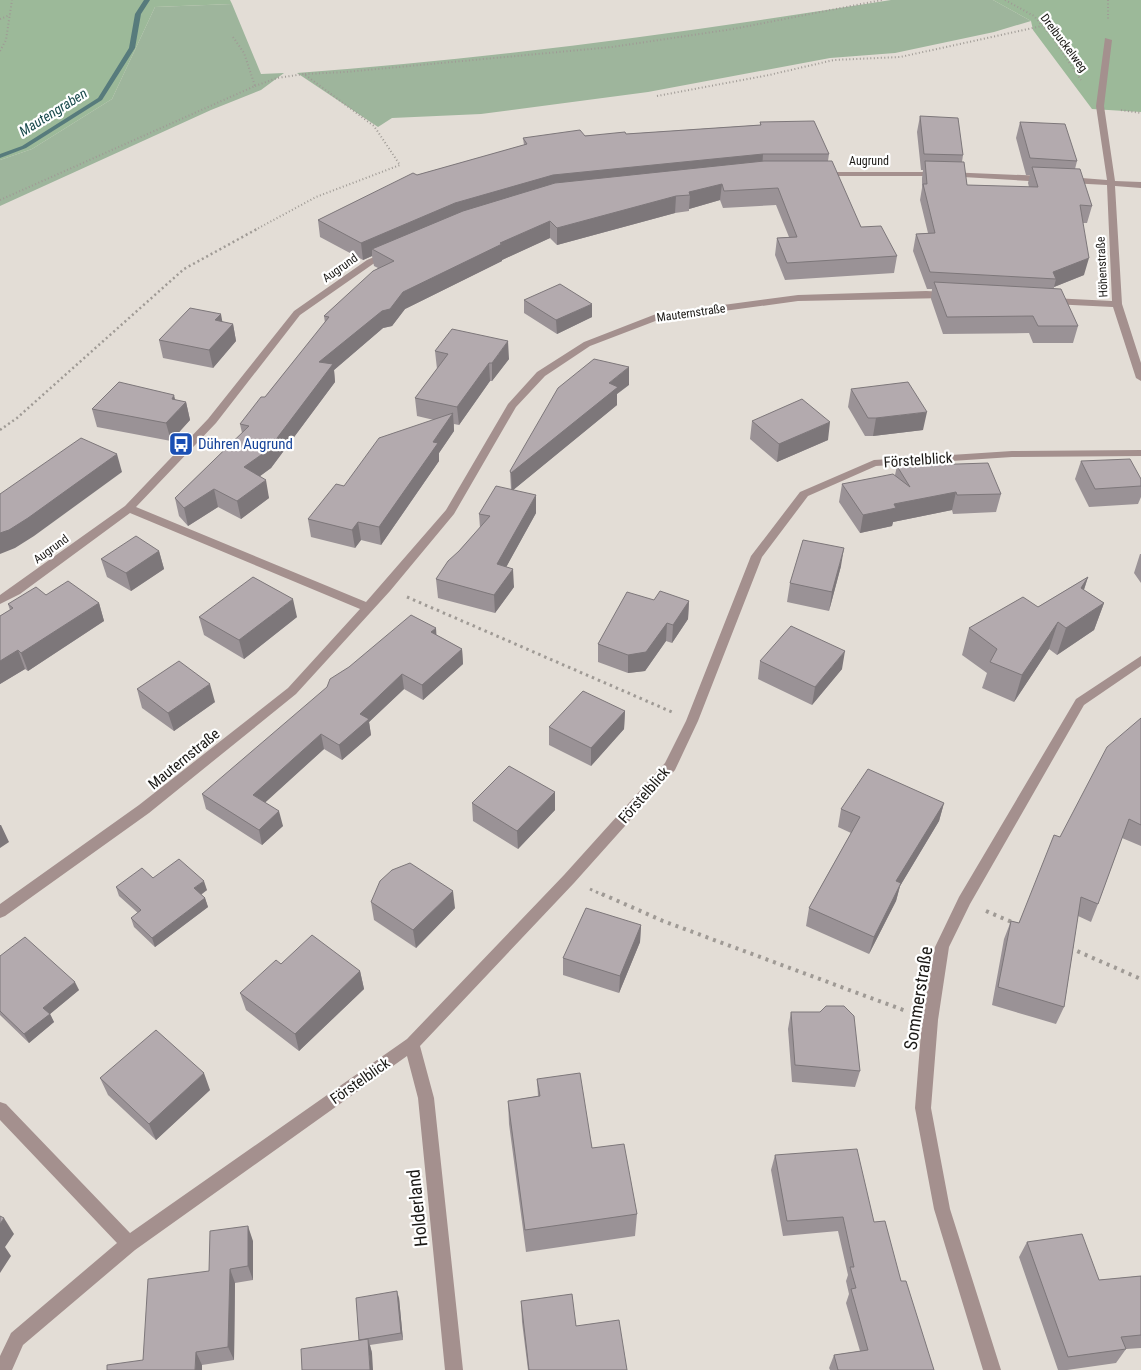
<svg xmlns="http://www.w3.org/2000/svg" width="1141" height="1370" font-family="'Roboto Condensed',sans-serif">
  <rect width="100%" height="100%" fill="#e3ddd6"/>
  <path fill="#9eb59c" d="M 891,0 L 993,0 L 1031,21 L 994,32 L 895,53 L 830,58 L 648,92 L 481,114 L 392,118 L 378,127 L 297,73 C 496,59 694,31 891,0 Z
    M 232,4 L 261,74 L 284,73 L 261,90 L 211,110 L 0,206 L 0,160 L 32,149 L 112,99 L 155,7 Z"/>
  <path fill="#9cb999" d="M 0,0 L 230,0 L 232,4 L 155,7 L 112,99 L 32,149 L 0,160 Z
    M 993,0 L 1141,0 L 1141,112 L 1092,109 L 1033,30 L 1031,21 Z"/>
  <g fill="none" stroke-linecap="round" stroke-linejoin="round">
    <path fill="#577b7c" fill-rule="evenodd" d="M 144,0 L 150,0 L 141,14 L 135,48 L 102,100 L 26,148 L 0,158 L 0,154 L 22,146 L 98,98 L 129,48 L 135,14 Z"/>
    <path stroke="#9f9a95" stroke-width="2" stroke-dasharray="1 2.5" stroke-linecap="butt" d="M 1005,0 L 1034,16 L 1052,37 L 1081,80
      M 1108,0 L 1108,21
      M 0,19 L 10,15
      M 0,51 L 6,40 L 12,0
      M 305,74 L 345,72 L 612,47 L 733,29 L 882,0
      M 255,86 L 277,78 L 304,74 L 374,126 L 400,165 L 316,197 L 255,230
      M 657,96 L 769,75 L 834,60 L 900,57 L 1042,26
      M 1121,110 L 1141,113
      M 0,200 L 255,86 L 244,53 L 233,37"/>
    <path stroke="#9f9a95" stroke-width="2.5" stroke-dasharray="2 3" stroke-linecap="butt" d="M 0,430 L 17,418 L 184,269 L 257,229"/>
    <path stroke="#9f9a95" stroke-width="3" stroke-dasharray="2.5 4" stroke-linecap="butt" d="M 407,597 L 672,712
      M 590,889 L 605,896"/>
    <path stroke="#9f9a95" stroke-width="4" stroke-dasharray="3 5" stroke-linecap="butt" d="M 602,894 L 663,921 L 906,1011
      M 986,911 L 1014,923
      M 1070,948 L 1141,979"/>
    <path fill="#a4908e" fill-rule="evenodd" d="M 1105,38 L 1112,40 L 1104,106 L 1115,181 L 1141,182 L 1141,188 L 1115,186 L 1122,304 L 1141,363 L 1141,381 L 1136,378 L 1113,307 L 1052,304 L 1047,301 L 1052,298 L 1112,301 L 1107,185 L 1069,183 L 1065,180 L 1069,177 L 1107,180 L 1096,106 Z
      M 818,172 L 946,172 L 1046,176 L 1050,179 L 1046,182 L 946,176 L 821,176 L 817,174 Z
      M 388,251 L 391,252 L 391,256 L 373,264 L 300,315 L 216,423 L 136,507 L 366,602 L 446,510 L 508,404 L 537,372 L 584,342 L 656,314 L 798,295 L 926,291 L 947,292 L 952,295 L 947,298 L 798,301 L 658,320 L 590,346 L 545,376 L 516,407 L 454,514 L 390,591 L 296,694 L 149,813 L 5,916 L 0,918 L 0,904 L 139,805 L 288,688 L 360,609 L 130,513 L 20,594 L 0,604 L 0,595 L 125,506 L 208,419 L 294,311 L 367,260 Z
      M 1141,450 L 1141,456 L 1012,457 L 876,466 L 808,496 L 762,557 L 698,721 L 675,770 L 574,883 L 420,1046 L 434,1098 L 463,1370 L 445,1370 L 418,1098 L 407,1056 L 135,1250 L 23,1345 L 12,1370 L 0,1370 L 0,1356 L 11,1333 L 117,1243 L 0,1120 L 0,1102 L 6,1104 L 130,1233 L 407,1039 L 564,875 L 665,763 L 686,721 L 751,556 L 800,492 L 874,460 L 1012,451 Z
      M 1141,656 L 1141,666 L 1084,705 L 970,904 L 949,947 L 938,1020 L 931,1108 L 950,1209 L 1001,1370 L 983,1370 L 934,1209 L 915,1108 L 922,1020 L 935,947 L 959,897 L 1076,699 Z"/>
  </g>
  <path fill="#9a9296" d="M 920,116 L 963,155 L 962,162 L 967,185 L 1029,187 L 1028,183 L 1030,175 L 1026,175 L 1016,138 L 1020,122 L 1077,161 L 1075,169 L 1092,206 L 1087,223 L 1083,223 L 1084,275 L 1054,287 L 1054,288 L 1078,326 L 1073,343 L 1033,343 L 1029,333 L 943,334 L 931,299 L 932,289 L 927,289 L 913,251 L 916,234 L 928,233 L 920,200 L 922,188 L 922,178 L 923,170 L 921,170 L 917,132 Z
    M 760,122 L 829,154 L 828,161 L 861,227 L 897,256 L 894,273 L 785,280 L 775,255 L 777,238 L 789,237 L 776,205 L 723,208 L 720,200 L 689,209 L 689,211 L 675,213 L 557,245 L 550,238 L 502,260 L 502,261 L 405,309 L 392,326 L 383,328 L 334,370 L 335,382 L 271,468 L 260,476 L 269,498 L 241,519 L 218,507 L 188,526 L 179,516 L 175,498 L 242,433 L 240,424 L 265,397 L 325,323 L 324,316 L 378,268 L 374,266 L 372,256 L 363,260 L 320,237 L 318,220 L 417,175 L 524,145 L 523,138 L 626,134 L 760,125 Z
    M 524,300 L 592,317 L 557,334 L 524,313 Z
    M 233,324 L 236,341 L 213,368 L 163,358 L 159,340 Z
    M 435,351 L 509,359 L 492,381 L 490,381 L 459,425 L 454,424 L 454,431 L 439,453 L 439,461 L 381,545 L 361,540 L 355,548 L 311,537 L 308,519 L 344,486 L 434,420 L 417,416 L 415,398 L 437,369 Z
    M 629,385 L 617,394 L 617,405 L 513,490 L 536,513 L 506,567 L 514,587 L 495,613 L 438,598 L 436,579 L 459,551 L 480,528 L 479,514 L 511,490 L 510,471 Z
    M 851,389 L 923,430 L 873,436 L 865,436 L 848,407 Z
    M 175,400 L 186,402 L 190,420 L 171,441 L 97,427 L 92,409 Z
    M 752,421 L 828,440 L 777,462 L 750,439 Z
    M 1081,461 L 1141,479 L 1141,497 L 1138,504 L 1089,507 L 1075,479 Z
    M 897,466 L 1001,494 L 996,512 L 953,514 L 952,510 L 893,522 L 892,526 L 860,533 L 839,502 L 842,484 L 895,475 Z
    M 159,551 L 164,569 L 131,591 L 107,577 L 101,559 Z
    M 1140,554 L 1141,554 L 1141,583 L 1134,573 Z
    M 841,566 L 829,611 L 787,602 L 790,583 Z
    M 1088,577 L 1084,590 L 1104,603 L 1094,630 L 1057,655 L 1049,649 L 1014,702 L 982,688 L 987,673 L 962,655 L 969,628 L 1038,607 Z
    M 46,595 L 99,603 L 104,621 L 28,671 L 25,669 L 0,684 L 0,616 L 10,610 L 8,604 Z
    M 654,600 L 689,601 L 688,619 L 672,643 L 666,641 L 645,671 L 628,673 L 598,662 L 598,644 Z
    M 199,617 L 297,617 L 244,659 L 204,635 Z
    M 436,635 L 462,649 L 463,664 L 423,700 L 404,689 L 369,722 L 371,735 L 342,760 L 324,749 L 265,802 L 283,826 L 262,845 L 206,809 L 202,794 Z
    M 760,661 L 842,669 L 812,705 L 758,679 Z
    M 137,689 L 215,702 L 174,731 L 142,708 Z
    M 625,711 L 624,729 L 591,766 L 549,745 L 549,727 Z
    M 1141,718 L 1141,846 L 1122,838 L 1098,904 L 1091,922 L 1078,916 L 1064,1007 L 1056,1024 L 992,1005 L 1004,939 L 1011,921 L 1019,923 L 1060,837 Z
    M 472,803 L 555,810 L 518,849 L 473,821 Z
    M 944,803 L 939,821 L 900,886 L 896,901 L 869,954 L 806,926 L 809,908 L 851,833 L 838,827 L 841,809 Z
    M 153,878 L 207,890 L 201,895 L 205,898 L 208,907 L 155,947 L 134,927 L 131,918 L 138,913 L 119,896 L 116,887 Z
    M 371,902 L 455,908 L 416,948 L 374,920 Z
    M 641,925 L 640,942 L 619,993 L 563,975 L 563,958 Z
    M 0,956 L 79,990 L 50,1014 L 54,1022 L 29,1043 L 0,1015 Z
    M 281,964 L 360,971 L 364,989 L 299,1051 L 246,1010 L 240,993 Z
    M 791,1012 L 860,1071 L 855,1087 L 792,1082 L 788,1029 Z
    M 100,1078 L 210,1090 L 156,1140 L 108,1095 Z
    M 537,1079 L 592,1148 L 637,1214 L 635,1236 L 526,1252 L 509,1124 L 508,1101 L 538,1096 Z
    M 775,1155 L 874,1222 L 901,1281 L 934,1370 L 830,1370 L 829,1368 L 834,1355 L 860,1351 L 846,1303 L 849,1294 L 846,1281 L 848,1275 L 838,1231 L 783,1236 L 771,1170 Z
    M 253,1241 L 253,1280 L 235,1283 L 234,1360 L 202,1365 L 143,1360 Z
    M 1027,1242 L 1099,1280 L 1141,1276 L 1141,1348 L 1126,1349 L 1116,1363 L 1067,1370 L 1058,1370 L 1019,1257 Z
    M 399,1298 L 403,1340 L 370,1345 L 372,1353 L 359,1340 Z
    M 521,1301 L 576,1326 L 627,1370 L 528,1370 L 522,1322 Z"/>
  <path fill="#7d777a" d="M 763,154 L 762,170 L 372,249 L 372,256 L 363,260 L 361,243 L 455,203 L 553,175 Z
    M 722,184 L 720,200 L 689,209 L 690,195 L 689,192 Z
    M 676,196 L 675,213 L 557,245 L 557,228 Z
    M 550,221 L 550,238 L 502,260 L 502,261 L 405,309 L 392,326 L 383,328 L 334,370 L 335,382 L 271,468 L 248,485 L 244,467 L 319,362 L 403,292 L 500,243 Z
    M 1089,258 L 1084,275 L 1054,287 L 1056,279 L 1053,272 Z
    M 592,304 L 592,317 L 557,334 L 556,320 Z
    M 221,314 L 224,331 L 215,320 Z
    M 233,324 L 236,341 L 213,368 L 209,350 Z
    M 508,341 L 509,359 L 492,381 L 492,363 Z
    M 489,363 L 490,381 L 459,425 L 457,407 Z
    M 629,367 L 629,385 L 617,394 L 617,405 L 512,491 L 511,473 L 609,383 Z
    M 174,395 L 178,411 L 186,402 L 190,420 L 171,441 L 166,423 L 172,399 Z
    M 927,412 L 923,430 L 873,436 L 876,418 Z
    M 453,413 L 454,431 L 439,453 L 439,461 L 381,545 L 379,527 L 433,442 Z
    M 830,422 L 828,440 L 777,462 L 779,444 Z
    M 117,454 L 122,472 L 34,536 L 15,548 L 0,554 L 0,533 Z
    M 266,480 L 269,498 L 241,519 L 237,501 Z
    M 214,489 L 218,507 L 188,526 L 184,508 Z
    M 956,492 L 952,510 L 893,522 L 892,526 L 860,533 L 863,515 L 894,504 Z
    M 536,495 L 536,513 L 498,582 L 497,564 Z
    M 358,522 L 361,540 L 355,548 L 352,530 Z
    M 844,548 L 841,566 L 829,611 L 832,592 Z
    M 159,551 L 164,569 L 131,591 L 126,573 Z
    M 513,569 L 514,587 L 495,613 L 494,595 Z
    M 1088,577 L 1079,604 L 1081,588 Z
    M 293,599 L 297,617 L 244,659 L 239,640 Z
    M 689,601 L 688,619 L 672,643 L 673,625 Z
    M 99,603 L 104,621 L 28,671 L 21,653 Z
    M 1104,603 L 1094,630 L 1057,655 L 1066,628 Z
    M 1058,622 L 1049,649 L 1014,702 L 1022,675 Z
    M 667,623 L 666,641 L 645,671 L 628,673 L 628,655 Z
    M 436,628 L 437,643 L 431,632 Z
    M 462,649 L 463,664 L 423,700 L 422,685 Z
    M 18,650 L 25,669 L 0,684 L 0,661 Z
    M 845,651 L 842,669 L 812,705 L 815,687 Z
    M 402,674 L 404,689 L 369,722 L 371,735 L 342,760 L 339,745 L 360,714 Z
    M 210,684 L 215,702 L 174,731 L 168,713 Z
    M 625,711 L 624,729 L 591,766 L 591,748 Z
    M 321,734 L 324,749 L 257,810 L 253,795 Z
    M 555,792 L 555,810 L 518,849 L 517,831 Z
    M 944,803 L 939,821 L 900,886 L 896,901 L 869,954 L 874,937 L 896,881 Z
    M 279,811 L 283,826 L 262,845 L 259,830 Z
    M 0,825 L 1,825 L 9,842 L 0,848 Z
    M 204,881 L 207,890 L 197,897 L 194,888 Z
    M 453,891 L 455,908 L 416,948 L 413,930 Z
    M 205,898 L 208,907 L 155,947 L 152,938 Z
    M 641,925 L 640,942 L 619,993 L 620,976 Z
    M 360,971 L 364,989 L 299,1051 L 295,1034 Z
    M 75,982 L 79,990 L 50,1014 L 54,1022 L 29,1043 L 24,1034 L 43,1008 Z
    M 204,1073 L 210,1090 L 156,1140 L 149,1124 Z
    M 4,1218 L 14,1234 L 5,1247 L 11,1256 L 0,1273 L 0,1224 Z
    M 248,1226 L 253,1241 L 253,1280 L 248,1266 Z
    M 230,1269 L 235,1283 L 234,1360 L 228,1347 Z
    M 397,1291 L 399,1298 L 403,1340 L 401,1333 Z
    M 368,1339 L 372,1353 L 373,1370 L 370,1370 Z
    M 196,1352 L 202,1365 L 202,1370 L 195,1370 Z"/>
  <path fill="#b3aaae" stroke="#7d777a" d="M 920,116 L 958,118 L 963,155 L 924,154 Z
    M 814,121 L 829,154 L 763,154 L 553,175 L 455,203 L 361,243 L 318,220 L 413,173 L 417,175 L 527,144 L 523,138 L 580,130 L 585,136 L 625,132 L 626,134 L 761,125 L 760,122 Z
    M 1020,122 L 1065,124 L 1077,161 L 1030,158 Z
    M 764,161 L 832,161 L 861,227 L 881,226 L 897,256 L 787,263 L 777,238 L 797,237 L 778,188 L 724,191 L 722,184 L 689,192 L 690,195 L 676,196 L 557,228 L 550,221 L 500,243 L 502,244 L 403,292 L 390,309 L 382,311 L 319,362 L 333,364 L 268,450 L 244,467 L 266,480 L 237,501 L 214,489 L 184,508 L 175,498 L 249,426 L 240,424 L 261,397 L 265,397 L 329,317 L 324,316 L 373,271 L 394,261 L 372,249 L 463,211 L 555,183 Z
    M 925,161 L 964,162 L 967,185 L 1038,187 L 1032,167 L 1080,169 L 1092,206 L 1080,205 L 1089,258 L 1053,272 L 1056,279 L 930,272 L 916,234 L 935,233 L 923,184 L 927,184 Z
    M 934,282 L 1061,289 L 1078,326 L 1038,326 L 1033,316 L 947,317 Z
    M 560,284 L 592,304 L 556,320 L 524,300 Z
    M 190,308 L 221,314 L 215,320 L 233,324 L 209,350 L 159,340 Z
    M 452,329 L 508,341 L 492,363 L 489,363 L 457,407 L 415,398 L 448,354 L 435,351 Z
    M 594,359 L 629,367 L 609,383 L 618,387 L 511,473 L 510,471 L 558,388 Z
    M 119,382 L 174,395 L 172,399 L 186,402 L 166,423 L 92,409 Z
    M 908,382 L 927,412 L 876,418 L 868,418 L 851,389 Z
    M 802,399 L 830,422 L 779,444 L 752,421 Z
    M 453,413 L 433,442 L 438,443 L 379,527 L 358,522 L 352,530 L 308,519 L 336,484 L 344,486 L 379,438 Z
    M 81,438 L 117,454 L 28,518 L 9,530 L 0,533 L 0,494 Z
    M 1130,459 L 1141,479 L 1141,486 L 1095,489 L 1081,461 Z
    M 988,463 L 1001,494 L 957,495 L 956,492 L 894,504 L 896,508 L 863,515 L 842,484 L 893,474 L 910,487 L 897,466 Z
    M 496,486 L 536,495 L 497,564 L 513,569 L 494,595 L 436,579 L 448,561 L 459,551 L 490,516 L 479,514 Z
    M 136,536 L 159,551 L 126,573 L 101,559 Z
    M 803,540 L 844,548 L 832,592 L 790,583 Z
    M 253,577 L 293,599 L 239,640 L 199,617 Z
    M 1088,577 L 1081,588 L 1104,603 L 1066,628 L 1058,622 L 1022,675 L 990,662 L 997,649 L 969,628 L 1023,597 L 1038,607 Z
    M 68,581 L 99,603 L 21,653 L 18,650 L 0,661 L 0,616 L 13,608 L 8,604 L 36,587 L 46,595 Z
    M 660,591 L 689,601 L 673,625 L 667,623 L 646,652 L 628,655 L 598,644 L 627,592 L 654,600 Z
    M 411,615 L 436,628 L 431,632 L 462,649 L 422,685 L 402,674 L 360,714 L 369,719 L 339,745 L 321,734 L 253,795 L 279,811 L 259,830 L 202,794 L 327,687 L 330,679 L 349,667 Z
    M 791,626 L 845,651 L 815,687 L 760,661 Z
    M 179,661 L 210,684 L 168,713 L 137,689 Z
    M 583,691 L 625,711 L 591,748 L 549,727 Z
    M 1141,718 L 1141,825 L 1129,819 L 1098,904 L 1081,897 L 1064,1007 L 998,987 L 1011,921 L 1019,923 L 1054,835 L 1060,837 L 1107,747 Z
    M 509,766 L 555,792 L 517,831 L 472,803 Z
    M 868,769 L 944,803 L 896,881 L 901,883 L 874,937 L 809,908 L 860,817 L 841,809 Z
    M 179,859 L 204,881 L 194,888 L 205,898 L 152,938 L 131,918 L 141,910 L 116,887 L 142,868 L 153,878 Z
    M 410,863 L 453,891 L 413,930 L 371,902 L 380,881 L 392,870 Z
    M 586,908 L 641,925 L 620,976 L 563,958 Z
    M 312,935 L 360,971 L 295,1034 L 240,993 L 276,960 L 281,964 Z
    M 25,937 L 75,982 L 43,1008 L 50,1014 L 24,1034 L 0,1011 L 0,956 Z
    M 826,1006 L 844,1006 L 854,1016 L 860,1071 L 795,1065 L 791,1012 L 820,1012 Z
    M 156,1030 L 204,1073 L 149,1124 L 100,1078 Z
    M 580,1073 L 592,1148 L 624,1144 L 637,1214 L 525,1230 L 508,1101 L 540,1096 L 537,1079 Z
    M 857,1149 L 874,1222 L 885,1221 L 901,1281 L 906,1281 L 934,1370 L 838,1370 L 834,1355 L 868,1350 L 851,1289 L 856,1288 L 850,1267 L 854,1267 L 843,1217 L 787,1221 L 775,1155 Z
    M 0,1216 L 4,1218 L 0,1224 Z
    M 248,1226 L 248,1266 L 230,1269 L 228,1347 L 196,1352 L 195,1370 L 107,1370 L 107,1365 L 143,1360 L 148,1279 L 209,1271 L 210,1231 Z
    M 1082,1234 L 1099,1280 L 1141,1276 L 1141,1335 L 1121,1337 L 1126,1349 L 1068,1357 L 1027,1242 Z
    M 397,1291 L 401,1333 L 359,1340 L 356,1298 Z
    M 572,1294 L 576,1326 L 619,1320 L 627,1370 L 529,1370 L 521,1301 Z
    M 368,1339 L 370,1370 L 302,1370 L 301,1349 Z"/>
  <defs>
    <symbol id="bus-square" viewBox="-11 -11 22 22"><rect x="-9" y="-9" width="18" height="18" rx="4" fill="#1a4fb4" stroke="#fff"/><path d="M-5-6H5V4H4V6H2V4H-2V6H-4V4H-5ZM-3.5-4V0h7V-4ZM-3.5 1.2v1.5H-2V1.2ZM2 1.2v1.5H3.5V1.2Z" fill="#fff"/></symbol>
  </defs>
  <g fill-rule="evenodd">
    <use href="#bus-square" x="167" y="430" width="28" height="28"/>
  </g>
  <g text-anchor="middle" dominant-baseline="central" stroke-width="4.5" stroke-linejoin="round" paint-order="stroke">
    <g font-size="12" fill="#1b1916" stroke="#fff">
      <text transform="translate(1064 43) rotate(53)">Dreibuckelweg</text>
      <text x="869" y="161">Augrund</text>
      <text transform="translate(1102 267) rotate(-93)">Höhenstraße</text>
      <text transform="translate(340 268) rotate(-35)">Augrund</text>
      <text transform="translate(691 313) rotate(-8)">Mauternstraße</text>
      <text transform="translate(51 549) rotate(-36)">Augrund</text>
    </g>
    <g font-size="14" font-style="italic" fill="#1b4b4d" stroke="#fff">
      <text transform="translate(53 112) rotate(-32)">Mautengraben</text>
    </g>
    <g font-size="15" fill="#164399" stroke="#fff" text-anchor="start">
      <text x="198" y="444">Dühren Augrund</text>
    </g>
    <g font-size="15" fill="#1b1916" stroke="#fff">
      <text transform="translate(918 460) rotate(-4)">Förstelblick</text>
      <text transform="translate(184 759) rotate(-39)">Mauternstraße</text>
      <text transform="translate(644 795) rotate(-49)">Förstelblick</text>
      <text transform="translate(360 1081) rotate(-35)">Förstelblick</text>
    </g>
    <g font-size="18" fill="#1b1916" stroke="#fff">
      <text transform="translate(918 998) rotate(-81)">Sommerstraße</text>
      <text transform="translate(417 1208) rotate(-96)">Holderland</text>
    </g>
  </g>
</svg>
